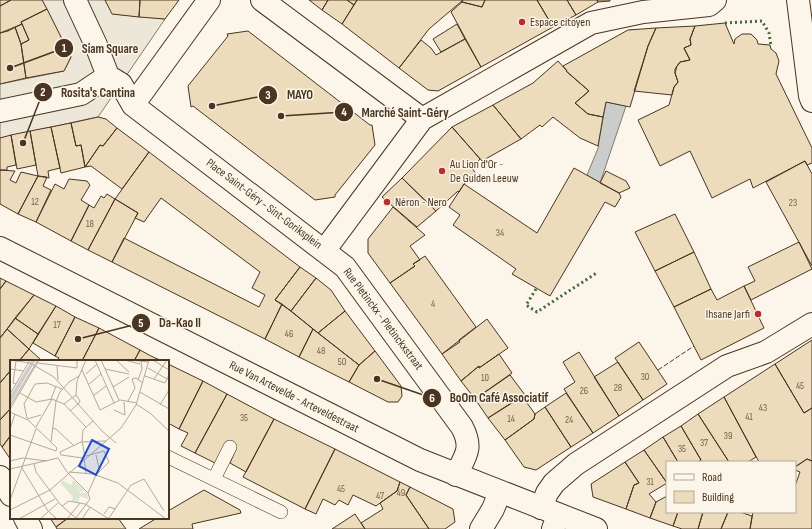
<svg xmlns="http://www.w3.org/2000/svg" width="812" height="529" font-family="'Sofia Sans Condensed',sans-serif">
  <rect width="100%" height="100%" fill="#fbf6e9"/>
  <path fill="#ede7d9" stroke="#887966" d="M 42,0 L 105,0 L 113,14 L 165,19 L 98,117 L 0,138 L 0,84 L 64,71 L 71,57 Z"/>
  <path fill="#c9cecd" stroke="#887966" d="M 606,102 L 626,106 L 600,183 L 587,175 L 599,146 L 598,146 Z"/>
  <path fill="#ecdcbc" stroke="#4a3520" d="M 0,0 L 11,0 L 0,6 Z
    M 11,0 L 42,0 L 47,9 L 21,22 L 22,24 L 8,31 L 0,33 L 0,6 Z
    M 105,0 L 140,0 L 139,17 L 112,14 Z
    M 140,0 L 179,0 L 165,19 L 139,17 Z
    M 309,0 L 328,0 L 322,10 Z
    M 328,0 L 347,0 L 354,5 L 342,24 L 322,10 Z
    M 347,0 L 357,0 L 354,5 Z
    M 357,0 L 463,0 L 429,29 L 399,68 L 342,24 Z
    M 463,0 L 485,0 L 482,7 L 462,2 Z
    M 485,0 L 537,0 L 553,27 L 481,67 L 451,12 L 462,2 L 482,7 Z
    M 537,0 L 567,0 L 576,15 L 553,27 Z
    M 567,0 L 597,0 L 598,2 L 576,15 Z
    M 597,0 L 610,0 L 610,1 L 598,2 Z
    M 47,9 L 71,57 L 64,71 L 26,78 L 21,44 L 29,40 L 21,22 Z
    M 725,23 L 734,44 L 735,39 L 742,34 L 751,34 L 757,40 L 758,44 L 770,45 L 771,49 L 776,53 L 779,61 L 776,74 L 812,148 L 812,163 L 807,165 L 805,161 L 753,188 L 750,179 L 712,198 L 690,151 L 660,166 L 638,120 L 669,105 L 674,87 L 678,82 L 675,73 L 675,69 L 680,62 L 690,60 L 684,48 L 691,45 L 690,39 L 695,26 Z
    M 22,24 L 29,40 L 21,44 L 15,27 Z
    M 457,24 L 465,39 L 441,52 L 433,39 Z
    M 695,26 L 690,39 L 691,45 L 684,48 L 690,60 L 680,62 L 677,66 L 675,73 L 678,82 L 674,87 L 672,95 L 634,91 L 648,46 L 656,28 Z
    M 15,27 L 21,44 L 26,78 L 0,84 L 0,33 Z
    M 656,28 L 648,46 L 630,107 L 606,102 L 603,117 L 588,114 L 575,103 L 589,91 L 566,71 L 567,71 L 563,66 L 628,30 Z
    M 248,31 L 370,125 L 372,125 L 375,145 L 335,195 L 335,197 L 315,200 L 193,106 L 191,107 L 188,86 L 228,36 L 227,34 Z
    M 465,39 L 481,67 L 438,91 L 428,90 L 399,68 L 421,40 L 431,48 L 436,55 Z
    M 558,61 L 567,71 L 566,71 L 589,91 L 575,103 L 588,114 L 603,117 L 598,146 L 580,138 L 553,117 L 542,127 L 540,125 L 521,139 L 493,105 L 533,83 Z
    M 493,105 L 521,139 L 482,161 L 452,127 Z
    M 98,117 L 106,119 L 117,128 L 103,146 L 100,145 L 85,167 L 81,145 L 76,146 L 71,123 Z
    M 71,123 L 76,146 L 81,145 L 85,167 L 61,173 L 51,127 Z
    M 51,127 L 60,168 L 48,171 L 49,178 L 38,176 L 30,131 Z
    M 452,127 L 480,159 L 472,168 L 476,174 L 464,184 L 459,192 L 458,191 L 436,211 L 402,178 Z
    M 117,128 L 149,152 L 122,189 L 91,166 L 85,167 L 100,145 L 103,146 Z
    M 30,131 L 36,165 L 17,169 L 11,135 Z
    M 11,135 L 16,165 L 7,167 L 7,170 L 0,170 L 0,138 Z
    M 149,152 L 300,267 L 275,300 L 282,304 L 265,339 L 112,262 L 124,238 L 259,307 L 265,295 L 252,288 L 260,272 L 161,198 L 144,222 L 135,218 L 138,213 L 115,199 Z
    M 805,161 L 812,174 L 812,266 L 766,182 Z
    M 574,168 L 619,193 L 621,197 L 615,207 L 605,202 L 550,296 L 512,274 L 516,269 L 453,225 L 460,215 L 449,207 L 464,184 L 537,233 Z
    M 0,170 L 15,171 L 10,180 L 16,183 L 21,172 L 38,176 L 18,214 L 0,204 Z
    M 606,171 L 626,181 L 630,188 L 619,193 L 600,183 Z
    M 38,176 L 47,177 L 43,186 L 51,190 L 36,222 L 18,214 Z
    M 402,178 L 436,211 L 417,227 L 382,197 Z
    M 69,179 L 87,181 L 90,185 L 81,200 L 89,205 L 71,241 L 36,222 L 55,184 L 64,189 Z
    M 107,194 L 115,199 L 88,250 L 71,241 L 89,205 L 94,208 L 101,196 L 104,198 Z
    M 115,199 L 138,213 L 112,262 L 88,250 Z
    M 393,207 L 425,235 L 410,246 L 420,260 L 413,264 L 415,266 L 390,283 L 368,253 L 368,239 Z
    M 675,214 L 694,252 L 655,271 L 635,232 Z
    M 799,242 L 812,269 L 751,300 L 744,286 L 755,281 L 748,267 Z
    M 694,252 L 711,289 L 674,307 L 655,271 Z
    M 425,256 L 476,327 L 459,340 L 460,342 L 442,354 L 390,283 L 415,266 L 413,264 Z
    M 300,267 L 316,278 L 291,311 L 275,300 Z
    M 0,278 L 6,281 L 0,289 Z
    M 316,278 L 331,290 L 345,311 L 318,333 L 291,311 Z
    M 6,281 L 34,295 L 0,338 L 0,289 Z
    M 744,286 L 764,328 L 701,360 L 674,307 L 711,289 L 717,300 Z
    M 34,295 L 56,306 L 38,334 L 15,318 Z
    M 282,304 L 313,329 L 299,357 L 265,339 Z
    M 56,306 L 75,317 L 55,356 L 33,343 Z
    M 345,311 L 375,351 L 359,365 L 318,333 Z
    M 75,317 L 99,328 L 82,361 L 57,361 L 59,358 L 55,356 Z
    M 15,318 L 38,334 L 29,349 L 7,329 Z
    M 487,319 L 508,348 L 479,368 L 479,366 L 461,381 L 442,354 Z
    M 99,328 L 140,350 L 134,361 L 82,361 Z
    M 7,329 L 29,349 L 19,361 L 11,361 L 11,370 L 0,383 L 0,338 Z
    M 313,329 L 359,365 L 349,382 L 299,357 Z
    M 812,340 L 812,408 L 804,413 L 775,364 Z
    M 639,342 L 667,384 L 643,400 L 615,358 Z
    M 29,349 L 40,359 L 39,361 L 19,361 Z
    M 140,350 L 151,356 L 162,361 L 134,361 Z
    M 375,351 L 401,386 L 402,396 L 398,402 L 388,402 L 349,382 L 359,365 Z
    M 579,352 L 619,416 L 593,433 L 564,389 L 575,382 L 563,362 Z
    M 499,354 L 512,373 L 475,399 L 461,381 L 479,366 L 479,368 Z
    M 618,362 L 643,400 L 619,416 L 594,377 Z
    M 168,364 L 203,381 L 179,429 L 168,423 Z
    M 775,364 L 804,413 L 812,408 L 812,461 L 807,459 L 795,467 L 795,462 L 759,462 L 724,397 Z
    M 11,370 L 11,410 L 10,409 L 0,420 L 0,383 Z
    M 510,375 L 525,395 L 488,418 L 475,399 Z
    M 203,381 L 227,394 L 195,453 L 181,446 L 188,433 L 179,429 Z
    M 566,393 L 593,433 L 571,447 L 545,407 Z
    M 227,394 L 274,419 L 246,472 L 230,463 L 236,449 L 225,444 L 215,463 L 195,453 Z
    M 522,396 L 535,414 L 534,419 L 505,440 L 488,418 Z
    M 724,397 L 756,457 L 748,462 L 729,462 L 698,414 Z
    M 545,407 L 571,447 L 536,470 L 524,467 L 505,440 L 534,419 L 535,414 Z
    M 10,409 L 11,435 L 2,447 L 0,444 L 0,420 Z
    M 698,414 L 729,462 L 698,462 L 701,460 L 681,426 Z
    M 274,419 L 335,449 L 305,509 L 243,477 Z
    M 681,426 L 701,460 L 698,462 L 678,462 L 663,437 Z
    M 11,435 L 11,460 L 2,447 Z
    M 663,437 L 678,462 L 667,462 L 667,483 L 644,450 Z
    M 335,449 L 400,482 L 397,491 L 376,506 L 353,495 L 348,505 L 339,500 L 335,505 L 323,499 L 316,514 L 305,509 Z
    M 644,450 L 667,483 L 649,494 L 656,502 L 650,518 L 626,509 L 634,485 L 639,483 L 625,462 Z
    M 807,459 L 812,461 L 812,529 L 750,529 L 753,512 L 795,512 L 795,486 L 800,472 L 795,470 L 795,467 Z
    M 625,462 L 639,483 L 634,485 L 626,509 L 593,497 L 591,484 Z
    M 400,482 L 410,487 L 406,495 L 429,529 L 365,529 L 361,523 L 383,509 L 380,503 L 397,491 Z
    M 410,487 L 453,509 L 455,522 L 445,529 L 429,529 L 406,495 Z
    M 204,490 L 240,510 L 241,513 L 192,524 L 193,529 L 139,529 L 157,518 L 168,518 L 168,511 Z
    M 667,496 L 667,512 L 678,512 L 673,526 L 650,518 L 656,502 Z
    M 678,512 L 703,512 L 698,529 L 682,529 L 673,526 Z
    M 703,512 L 728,512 L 721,529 L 698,529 Z
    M 728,512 L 740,512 L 752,516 L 750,529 L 721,529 Z
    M 355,514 L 365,529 L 332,529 Z
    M 50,518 L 68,518 L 56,527 Z
    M 68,518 L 118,518 L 126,529 L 57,529 L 56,527 Z"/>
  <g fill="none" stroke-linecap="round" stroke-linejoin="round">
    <defs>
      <path id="lane" d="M 168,457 L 281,512
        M 214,479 L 230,447"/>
      <path id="street" d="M 75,0 L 96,45 L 108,76
        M 262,0 L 422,119
        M 798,0 L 810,96 L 812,101
        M 133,105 L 209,0
        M 0,111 L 81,94 L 108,76 L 121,84 L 133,105 L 345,267 L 462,427 C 473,448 466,455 456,475
        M 324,251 L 422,119 L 591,23 L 643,12 L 709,5 L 715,0
        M 0,477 L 11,495
        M 541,508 L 547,493 L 554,483 L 576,464 L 727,366 L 766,352 L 812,324
        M 25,518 L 31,529
        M 481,529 L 493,509 L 500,492
        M 553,529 L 558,515"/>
      <path id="secondary" d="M 0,248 L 420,460 L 596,529"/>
    </defs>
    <use href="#lane" stroke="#4a3520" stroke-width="14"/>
    <use href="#street" stroke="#4a3520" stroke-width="24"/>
    <use href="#secondary" stroke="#4a3520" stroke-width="24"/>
    <use href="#lane" stroke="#fbf6e9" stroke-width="13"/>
    <use href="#street" stroke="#fbf6e9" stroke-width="22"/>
    <use href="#secondary" stroke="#fbf6e9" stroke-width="22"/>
    <path stroke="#436837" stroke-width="3" stroke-dasharray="2 3" stroke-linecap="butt" d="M 725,23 L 762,21 L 769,33 L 771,46
      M 536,289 L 526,305 L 537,312 L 598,272"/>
    <path stroke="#4a3520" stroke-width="1" stroke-dasharray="5 2" stroke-linecap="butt" d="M 658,370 L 694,346"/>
  </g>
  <g fill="#c62828" stroke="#fbf6e9" stroke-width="1.5">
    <circle cx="522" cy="22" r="4"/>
    <circle cx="442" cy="171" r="4"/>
    <circle cx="387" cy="202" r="4"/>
    <circle cx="758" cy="314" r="4"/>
  </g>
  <g text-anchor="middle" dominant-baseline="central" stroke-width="3" stroke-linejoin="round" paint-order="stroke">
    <g font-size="10" fill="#725f47">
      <text x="35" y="202">12</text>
      <text x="793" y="203">23</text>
      <text x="90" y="224">18</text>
      <text x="500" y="233">34</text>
      <text x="433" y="304">4</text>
      <text x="57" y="325">17</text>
      <text x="289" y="334">46</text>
      <text x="321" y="351">48</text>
      <text x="342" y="362">50</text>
      <text x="645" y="377">30</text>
      <text x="485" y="378">10</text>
      <text x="800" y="386">45</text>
      <text x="618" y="388">28</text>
      <text x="584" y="391">26</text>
      <text x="763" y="408">43</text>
      <text x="749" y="417">41</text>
      <text x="244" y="418">35</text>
      <text x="511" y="419">14</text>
      <text x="569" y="420">24</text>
      <text x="728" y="436">39</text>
      <text x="704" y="443">37</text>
      <text x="682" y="449">35</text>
      <text x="650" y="482">31</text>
      <text x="341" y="489">45</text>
      <text x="401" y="493">49</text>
      <text x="380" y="496">47</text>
    </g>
    <g font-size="12" fill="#4a3520" stroke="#fbf6e9" text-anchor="start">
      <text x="530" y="22">Espace citoyen</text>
      <text x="450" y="164">Au Lion d'Or -<tspan x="450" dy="14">De Gulden Leeuw</tspan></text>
      <text x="395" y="202">Néron - Nero</text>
      <text x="750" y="314" text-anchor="end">Ihsane Jarfi</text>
    </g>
    <g font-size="12" fill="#4a3520" stroke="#fbf6e9">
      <text transform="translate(264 204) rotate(37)">Place Saint-Géry - Sint-Goriksplein</text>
      <text transform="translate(383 319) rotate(53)">Rue Pletinckx - Pletinckxstraat</text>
      <text transform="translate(294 397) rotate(27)">Rue Van Artevelde - Arteveldestraat</text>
    </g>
  </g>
  <g transform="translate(10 360)">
    <rect width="159" height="159" fill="#fbf6e9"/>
    <path d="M 52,120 L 61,125 L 63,120 L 74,130 L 71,132 L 68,128 L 70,133 L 77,133 L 78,139 L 70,136 L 68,142 L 62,141 L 63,137 L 51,124 Z" fill="#dce7d0"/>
    <path d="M 22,0 L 26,0 L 0,44 L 0,36 Z" fill="#c9cecd"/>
    <path fill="none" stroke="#b4a999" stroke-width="1" d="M 0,0 L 20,3 L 44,17 L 92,71 L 106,83M 85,0 L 104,43M 91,0 L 109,40M 106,0 L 119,12M 115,0 L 130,4M 121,0 L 139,2M 143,0 L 159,10M 28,3 L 67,8 L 67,0M 47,6 L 48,20M 138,8 L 157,19M 0,9 L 14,11M 95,9 L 119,14M 72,10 L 90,50 L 110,40 L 127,43M 76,14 L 87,4M 135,16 L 155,23 L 159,15M 122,19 L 126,18 L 133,23M 144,19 L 157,0M 128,20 L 132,9 L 131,1M 6,24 L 3,23 L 6,1M 79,24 L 91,14M 103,27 L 119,17M 130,32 L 159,49M 10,33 L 26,42 L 42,39 L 54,44 L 76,67M 0,34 L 20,0M 66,35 L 67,21 L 76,0M 83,36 L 96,26M 41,39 L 46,26M 118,41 L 125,28 L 122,19M 54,44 L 66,35 L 70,41 L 69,43M 126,44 L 140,53 L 159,71M 150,45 L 159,30M 0,46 L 28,0M 0,49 L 29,0M 104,50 L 115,55 L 114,42M 60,51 L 69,43M 0,52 L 18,60 L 47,88 L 46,91 L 0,75M 17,58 L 14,44 L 25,24 L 37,23 L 52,29M 17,59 L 31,55M 26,67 L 42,39M 42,68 L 46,69 L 64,86M 0,69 L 5,54M 41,82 L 46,41 L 50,32 L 59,22 L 69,16M 76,96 L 94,91 L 99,102 L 88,113M 75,97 L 72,81 L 73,70 L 83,61M 73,98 L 51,95 L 50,92 L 71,82 L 96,81M 74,98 L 76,113M 0,101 L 13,98 L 37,101M 24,104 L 26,112 L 50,144 L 52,146 L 59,141 L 75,144 L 99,159M 12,108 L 38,151 L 47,159M 0,109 L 48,98 L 57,112 L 78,133M 59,112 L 83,114 L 108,123 L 156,159M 0,140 L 26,69M 52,146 L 67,159M 0,150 L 40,130 L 111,68 L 126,45 L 139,0M 94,154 L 99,147 L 106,149M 66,158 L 80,139 L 78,133 L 89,108 L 86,95M 99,158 L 121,125 L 134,119 L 154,151M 9,159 L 45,139M 30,159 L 48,143M 57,159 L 70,143M 72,159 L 80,147"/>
    <path fill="#1d4ed8" fill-opacity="0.15" stroke="#1d4ed8" stroke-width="2" d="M 82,80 L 99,89 L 86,115 L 69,106 Z"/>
    <rect width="159" height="159" fill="none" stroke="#4a3520" stroke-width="2"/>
  </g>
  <path fill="none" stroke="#4a3520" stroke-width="1.5" d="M10 68L64 48M23 143L43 92M212 106L268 95M281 116L344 112M78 339L141 323M377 379L432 398"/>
  <g fill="#4a3520" stroke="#fbf6e9" stroke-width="1.5">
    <circle cx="10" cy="68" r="4"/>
    <circle cx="23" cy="143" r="4"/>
    <circle cx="212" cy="106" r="4"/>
    <circle cx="281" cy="116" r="4"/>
    <circle cx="78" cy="339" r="4"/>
    <circle cx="377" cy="379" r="4"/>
    <circle cx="64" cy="48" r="10"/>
    <circle cx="43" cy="92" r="10"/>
    <circle cx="268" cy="95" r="10"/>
    <circle cx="344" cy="112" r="10"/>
    <circle cx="141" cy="323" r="10"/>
    <circle cx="432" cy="398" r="10"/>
  </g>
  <g font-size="12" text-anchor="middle" font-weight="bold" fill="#fff">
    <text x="64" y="52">1</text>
    <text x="43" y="96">2</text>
    <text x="268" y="99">3</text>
    <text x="344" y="116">4</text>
    <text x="141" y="327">5</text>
    <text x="432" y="402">6</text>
  </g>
  <g font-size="13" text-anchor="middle" font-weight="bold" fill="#4a3520" stroke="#fbf6e9" stroke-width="3" stroke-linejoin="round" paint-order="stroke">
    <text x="110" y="53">Siam Square</text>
    <text x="98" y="97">Rosita's Cantina</text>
    <text x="300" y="99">MAYO</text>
    <text x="405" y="117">Marché Saint-Géry</text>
    <text x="180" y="327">Da-Kao II</text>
    <text x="499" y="402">BoOm Café Associatif</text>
  </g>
  <rect x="666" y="461" width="130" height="52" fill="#fbf6e9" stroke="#b4a999"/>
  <rect x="674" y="474" width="20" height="6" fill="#fbf6e9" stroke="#b4a999"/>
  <text x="702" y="481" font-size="12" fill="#4a3520">Road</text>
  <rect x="674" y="491" width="20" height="12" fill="#ecdcbc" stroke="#b4a999"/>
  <text x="702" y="501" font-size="12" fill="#4a3520">Building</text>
</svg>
